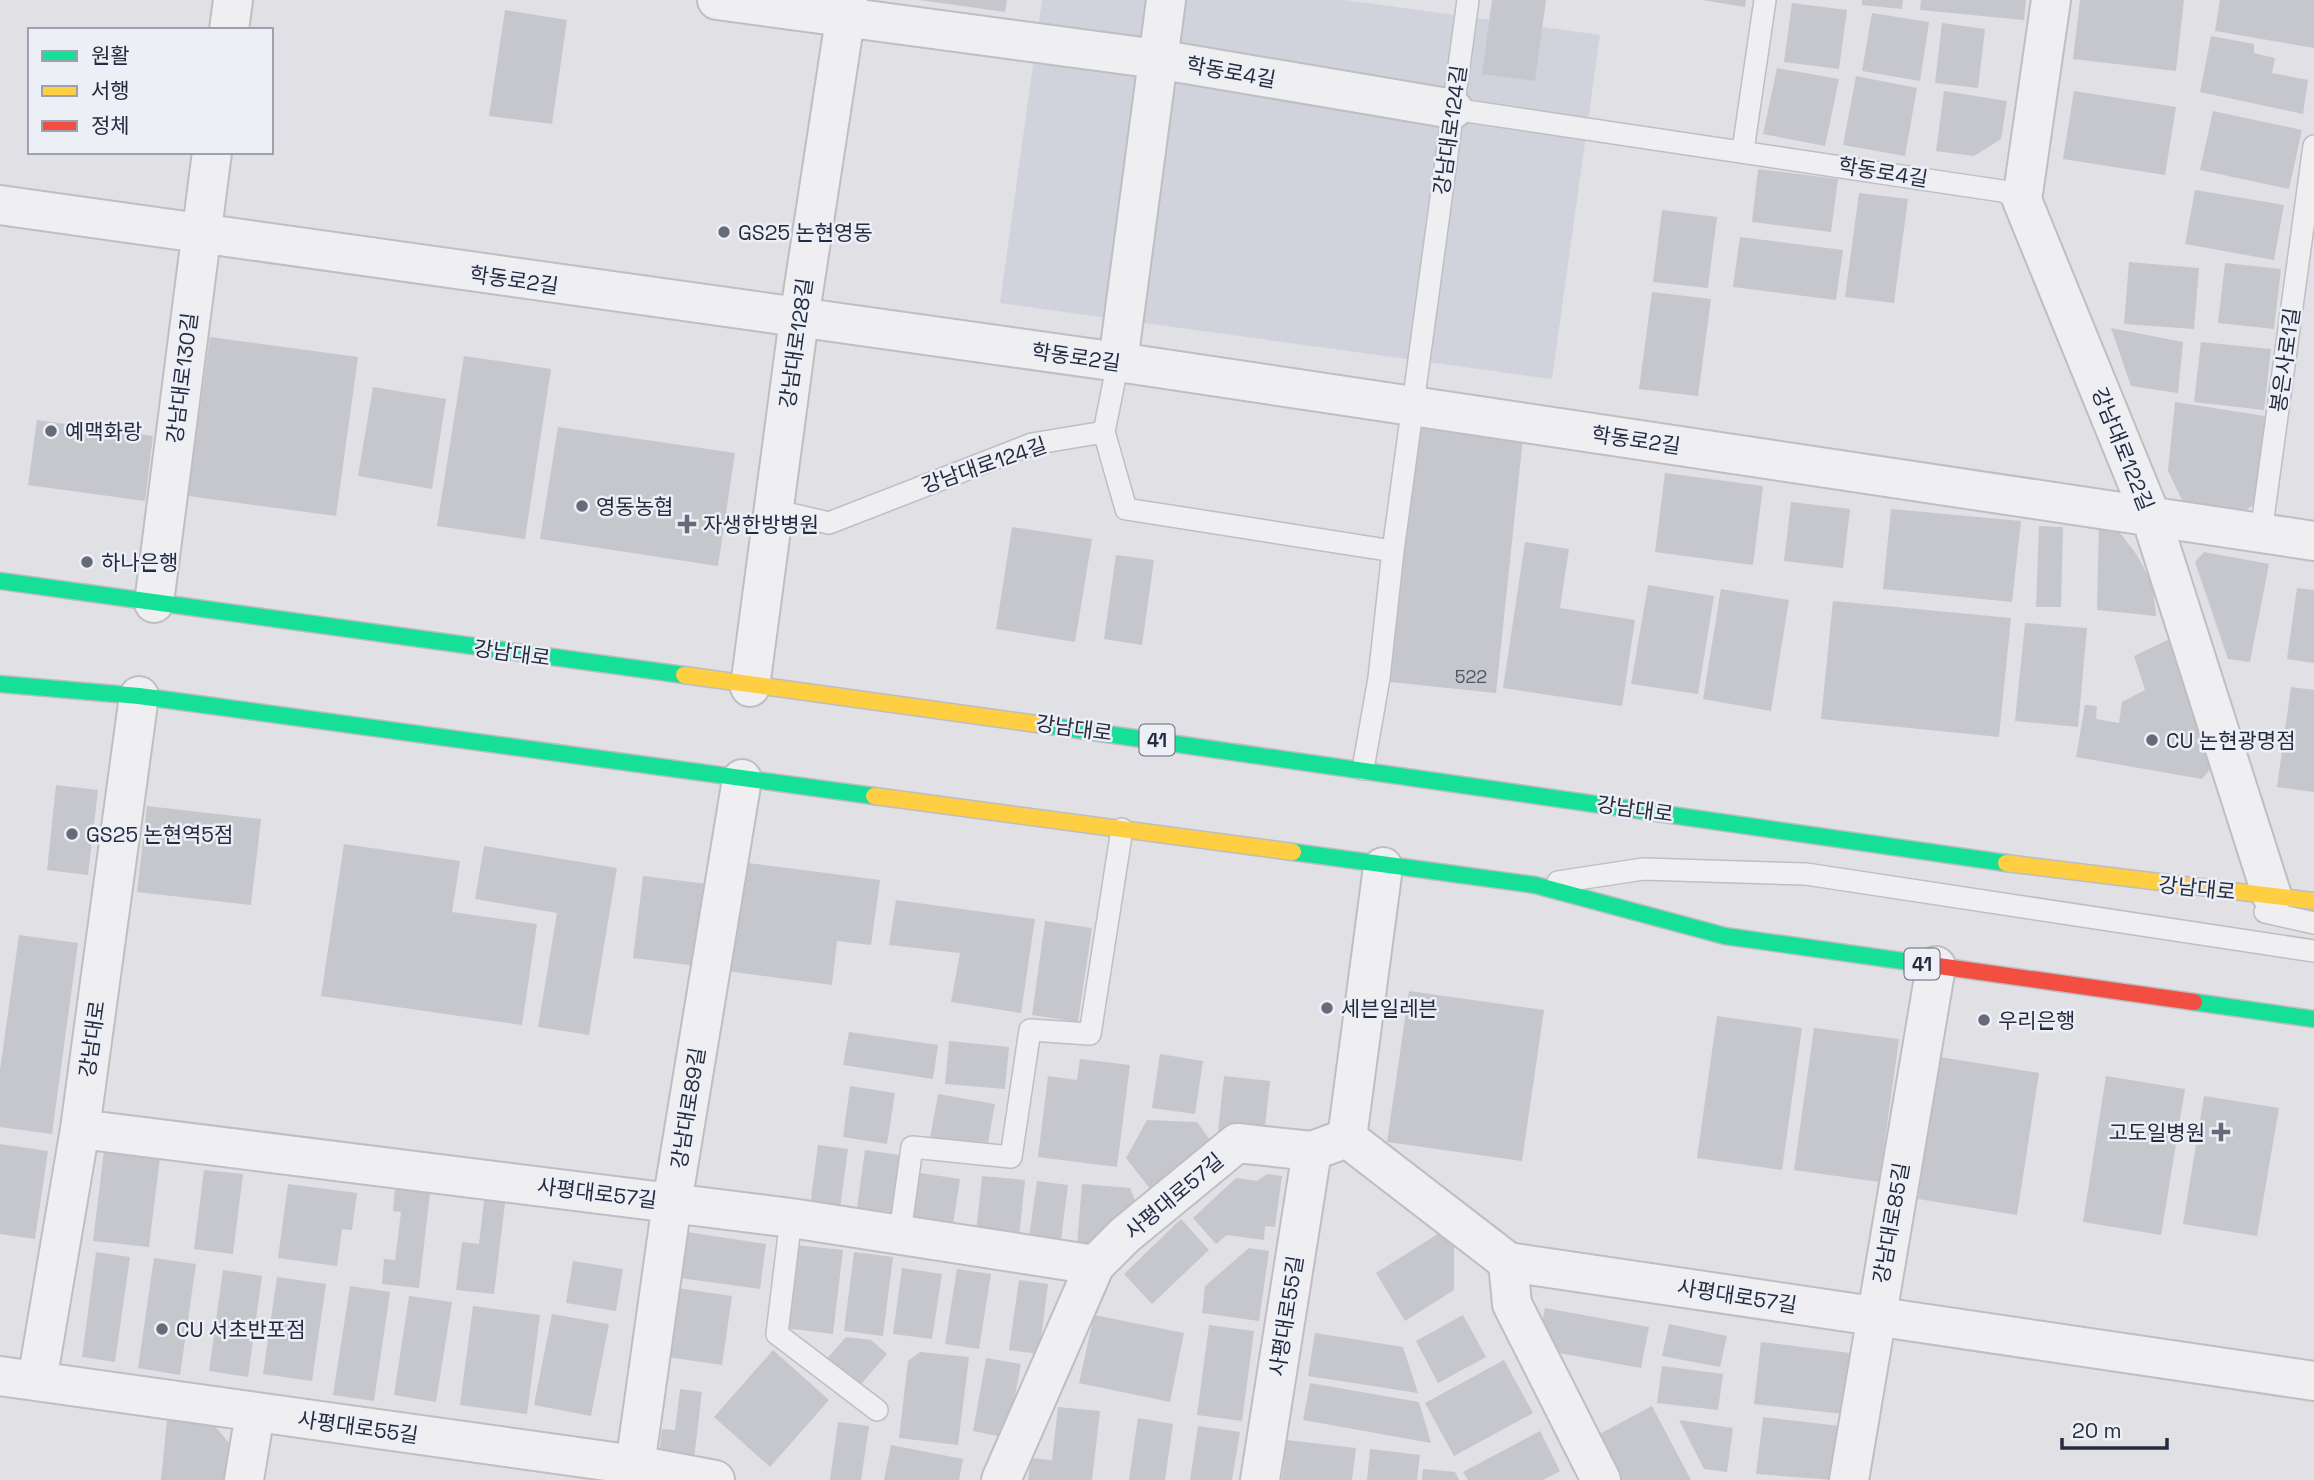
<svg xmlns="http://www.w3.org/2000/svg" width="2314" height="1480" font-family="'Space Grotesk','Noto Sans KR',sans-serif">
  <rect width="100%" height="100%" fill="#e0e0e5"/>
  <path fill="#d1d3dc" d="M 1042,0 L 1345,0 L 1600,35 L 1552,379 L 1000,303 Z"/>
  <path fill="#c6c7cc" d="M 919,0 L 1007,0 L 1005,12 Z
    M 1492,0 L 1546,0 L 1535,81 L 1482,74 Z
    M 1702,0 L 1746,0 L 1745,7 Z
    M 1862,0 L 1903,0 L 1902,9 L 1862,5 Z
    M 1921,0 L 2026,0 L 2024,20 L 1920,10 Z
    M 2080,0 L 2184,0 L 2176,71 L 2073,59 Z
    M 2220,0 L 2314,0 L 2314,48 L 2215,31 Z
    M 1792,3 L 1847,10 L 1839,69 L 1784,62 Z
    M 505,10 L 567,20 L 552,124 L 489,116 Z
    M 1872,13 L 1929,22 L 1920,81 L 1862,71 Z
    M 1942,23 L 1985,29 L 1978,88 L 1935,83 Z
    M 2211,36 L 2254,44 L 2254,53 L 2275,58 L 2272,73 L 2308,80 L 2303,114 L 2200,92 Z
    M 1777,68 L 1839,79 L 1825,146 L 1763,134 Z
    M 1856,76 L 1917,88 L 1905,156 L 1843,145 Z
    M 1944,91 L 2007,101 L 2001,139 L 1974,156 L 1936,151 Z
    M 2074,91 L 2176,107 L 2165,175 L 2063,159 Z
    M 2213,111 L 2302,130 L 2289,189 L 2200,170 Z
    M 1758,169 L 1838,179 L 1831,232 L 1752,222 Z
    M 2195,190 L 2284,205 L 2274,260 L 2185,244 Z
    M 1859,193 L 1908,199 L 1894,303 L 1845,297 Z
    M 1662,210 L 1717,217 L 1708,288 L 1653,282 Z
    M 1740,237 L 1843,250 L 1836,300 L 1733,287 Z
    M 2129,262 L 2199,268 L 2194,329 L 2124,324 Z
    M 2225,263 L 2281,269 L 2274,329 L 2218,323 Z
    M 1652,292 L 1711,299 L 1698,396 L 1639,389 Z
    M 2111,328 L 2183,342 L 2178,393 L 2131,386 Z
    M 210,337 L 358,357 L 336,516 L 188,496 Z
    M 2201,342 L 2271,349 L 2264,410 L 2194,402 Z
    M 464,356 L 551,369 L 525,539 L 437,526 Z
    M 373,387 L 446,399 L 432,489 L 358,476 Z
    M 2175,402 L 2271,417 L 2262,499 L 2239,515 L 2183,502 L 2168,471 Z
    M 37,420 L 153,436 L 145,501 L 28,485 Z
    M 558,427 L 735,453 L 718,566 L 540,539 Z
    M 1416,428 L 1523,438 L 1496,693 L 1390,682 Z
    M 1665,473 L 1763,486 L 1753,565 L 1655,552 Z
    M 1791,502 L 1850,509 L 1843,568 L 1784,561 Z
    M 1891,509 L 2021,521 L 2012,602 L 1883,589 Z
    M 2099,521 L 2117,529 L 2137,555 L 2153,586 L 2156,616 L 2097,610 Z
    M 2039,526 L 2063,527 L 2061,607 L 2036,607 Z
    M 1012,527 L 1092,539 L 1075,642 L 996,629 Z
    M 1525,542 L 1569,549 L 1560,608 L 1635,620 L 1622,706 L 1503,688 Z
    M 2204,552 L 2269,564 L 2250,662 L 2228,659 L 2195,562 Z
    M 1116,555 L 1154,560 L 1142,645 L 1104,639 Z
    M 1648,585 L 1714,596 L 1698,694 L 1631,684 Z
    M 2297,588 L 2314,590 L 2314,663 L 2287,659 Z
    M 1721,589 L 1789,600 L 1771,711 L 1703,699 Z
    M 1833,601 L 2011,618 L 1999,737 L 1821,719 Z
    M 2025,623 L 2087,628 L 2078,727 L 2015,721 Z
    M 2172,638 L 2220,758 L 2202,779 L 2076,757 L 2085,705 L 2097,706 L 2096,719 L 2119,723 L 2122,702 L 2145,690 L 2134,656 Z
    M 2291,687 L 2314,690 L 2314,792 L 2277,787 Z
    M 56,785 L 98,790 L 88,875 L 47,870 Z
    M 147,806 L 261,819 L 251,905 L 137,892 Z
    M 344,844 L 460,861 L 452,912 L 537,924 L 522,1025 L 321,996 Z
    M 484,846 L 617,868 L 589,1035 L 538,1027 L 557,913 L 475,899 Z
    M 740,862 L 880,880 L 871,945 L 837,941 L 832,985 L 726,971 Z
    M 643,876 L 708,884 L 698,966 L 633,958 Z
    M 896,900 L 1035,919 L 1021,1013 L 951,1002 L 960,953 L 889,945 Z
    M 1045,921 L 1092,928 L 1078,1022 L 1032,1015 Z
    M 19,935 L 78,943 L 52,1134 L 0,1127 L 0,1070 Z
    M 1409,991 L 1544,1010 L 1522,1161 L 1387,1142 Z
    M 1717,1016 L 1802,1028 L 1782,1170 L 1697,1158 Z
    M 1814,1028 L 1899,1039 L 1879,1182 L 1794,1170 Z
    M 849,1032 L 938,1045 L 933,1079 L 843,1065 Z
    M 949,1041 L 1009,1047 L 1005,1089 L 945,1084 Z
    M 1160,1054 L 1203,1061 L 1195,1114 L 1152,1108 Z
    M 1940,1057 L 2039,1073 L 2017,1215 L 1918,1199 Z
    M 1080,1059 L 1130,1065 L 1117,1167 L 1038,1157 L 1048,1076 L 1077,1080 Z
    M 1224,1076 L 1270,1081 L 1264,1136 L 1218,1131 Z
    M 2106,1076 L 2185,1089 L 2161,1235 L 2083,1222 Z
    M 850,1086 L 895,1093 L 887,1144 L 843,1137 Z
    M 938,1094 L 995,1104 L 987,1148 L 930,1138 Z
    M 2204,1096 L 2279,1108 L 2257,1236 L 2183,1224 Z
    M 1147,1120 L 1197,1122 L 1216,1148 L 1154,1194 L 1126,1158 Z
    M 105,1142 L 161,1149 L 149,1247 L 93,1241 Z
    M 0,1144 L 48,1151 L 35,1239 L 0,1234 Z
    M 818,1145 L 848,1149 L 840,1209 L 810,1206 Z
    M 865,1150 L 899,1155 L 892,1212 L 857,1208 Z
    M 204,1170 L 243,1174 L 233,1254 L 194,1249 Z
    M 920,1173 L 960,1179 L 952,1231 L 912,1225 Z
    M 1267,1174 L 1282,1176 L 1275,1227 L 1265,1226 L 1264,1240 L 1227,1235 L 1216,1244 L 1193,1218 L 1236,1178 L 1257,1181 Z
    M 982,1176 L 1025,1180 L 1019,1238 L 976,1233 Z
    M 1037,1181 L 1068,1185 L 1060,1248 L 1028,1244 Z
    M 288,1184 L 357,1193 L 352,1230 L 342,1229 L 337,1266 L 278,1258 Z
    M 1082,1184 L 1130,1188 L 1138,1207 L 1096,1247 L 1077,1245 Z
    M 395,1189 L 430,1193 L 419,1288 L 382,1284 L 384,1259 L 395,1260 L 401,1212 L 393,1211 Z
    M 485,1193 L 506,1195 L 494,1294 L 456,1290 L 462,1242 L 479,1244 Z
    M 1181,1219 L 1209,1250 L 1152,1304 L 1124,1274 Z
    M 1444,1230 L 1454,1247 L 1454,1290 L 1405,1321 L 1376,1273 Z
    M 687,1232 L 766,1244 L 760,1289 L 680,1278 Z
    M 795,1245 L 843,1250 L 833,1334 L 785,1328 Z
    M 1249,1248 L 1269,1251 L 1259,1321 L 1202,1313 L 1205,1286 Z
    M 96,1252 L 130,1257 L 115,1362 L 82,1357 Z
    M 854,1252 L 893,1257 L 883,1336 L 844,1331 Z
    M 154,1258 L 196,1264 L 180,1375 L 138,1368 Z
    M 573,1261 L 623,1269 L 616,1311 L 566,1303 Z
    M 902,1268 L 942,1274 L 932,1339 L 893,1334 Z
    M 957,1269 L 991,1274 L 979,1349 L 945,1344 Z
    M 223,1270 L 262,1276 L 248,1377 L 209,1371 Z
    M 277,1277 L 326,1284 L 312,1381 L 263,1374 Z
    M 1019,1280 L 1048,1284 L 1039,1354 L 1009,1350 Z
    M 350,1286 L 390,1292 L 374,1401 L 333,1395 Z
    M 677,1288 L 732,1296 L 722,1365 L 667,1357 Z
    M 409,1296 L 452,1302 L 436,1402 L 394,1395 Z
    M 473,1306 L 540,1315 L 527,1414 L 460,1405 Z
    M 1545,1308 L 1649,1327 L 1641,1368 L 1537,1349 Z
    M 552,1314 L 609,1324 L 591,1416 L 534,1405 Z
    M 1094,1315 L 1184,1333 L 1170,1402 L 1079,1383 Z
    M 1463,1315 L 1486,1357 L 1438,1383 L 1416,1341 Z
    M 1669,1324 L 1727,1336 L 1720,1367 L 1662,1356 Z
    M 1209,1325 L 1254,1331 L 1242,1421 L 1197,1415 Z
    M 1315,1333 L 1403,1347 L 1418,1393 L 1308,1376 Z
    M 846,1337 L 871,1340 L 887,1354 L 856,1390 L 824,1362 Z
    M 1761,1342 L 1850,1353 L 1843,1414 L 1754,1404 Z
    M 773,1350 L 829,1400 L 770,1467 L 714,1417 Z
    M 920,1352 L 969,1357 L 958,1445 L 899,1438 L 908,1361 Z
    M 986,1358 L 1021,1364 L 1007,1438 L 973,1431 Z
    M 1504,1360 L 1533,1413 L 1454,1456 L 1425,1403 Z
    M 1662,1366 L 1723,1374 L 1718,1410 L 1657,1403 Z
    M 1310,1383 L 1419,1402 L 1431,1443 L 1303,1420 Z
    M 680,1389 L 702,1392 L 694,1459 L 659,1455 L 662,1429 L 675,1430 Z
    M 1652,1406 L 1691,1480 L 1615,1480 L 1592,1438 Z
    M 1058,1407 L 1100,1411 L 1092,1480 L 1028,1480 L 1031,1458 L 1052,1460 Z
    M 1763,1417 L 1840,1426 L 1834,1480 L 1756,1474 Z
    M 1138,1418 L 1173,1424 L 1165,1480 L 1129,1480 Z
    M 167,1420 L 214,1425 L 229,1443 L 224,1480 L 161,1480 Z
    M 1679,1420 L 1733,1428 L 1727,1472 L 1704,1469 Z
    M 838,1422 L 869,1426 L 861,1480 L 830,1480 Z
    M 1198,1426 L 1240,1432 L 1232,1480 L 1190,1480 Z
    M 1540,1431 L 1560,1471 L 1543,1480 L 1468,1480 L 1463,1472 Z
    M 1287,1440 L 1356,1448 L 1352,1480 L 1282,1480 Z
    M 891,1445 L 963,1459 L 959,1480 L 884,1480 Z
    M 1370,1449 L 1420,1455 L 1417,1480 L 1367,1480 Z
    M 1423,1469 L 1455,1472 L 1459,1480 L 1422,1480 Z"/>
  <g fill="none" stroke-linecap="round" stroke-linejoin="round">
    <defs>
      <path id="lane" d="M 1453,109 L 2002,191 L 2022,200
        M 1743,150 L 1765,0
        M 1104,432 L 1118,362
        M 773,510 L 829,523 L 1032,444 L 1104,432 L 1126,509 L 1393,551
        M 2261,533 L 2314,146
        M 1363,769 L 1379,678 L 1393,551 L 1468,0
        M 1558,882 L 1643,869 L 1806,874 L 2314,951
        M 2265,912 L 2314,923
        M 791,1218 L 777,1334 L 877,1410
        M 900,1233 L 912,1147 L 1011,1157 L 1030,1030 L 1090,1034 L 1122,829"/>
      <path id="street" d="M 717,0 L 1157,59 L 1453,109
        M 2051,0 L 2022,200 L 2150,514 L 2272,896
        M 229,30 L 233,0
        M 0,205 L 1118,362 L 2314,541
        M 1118,362 L 1166,0
        M 154,603 L 212,152
        M 750,687 L 799,319 L 848,0
        M 80,1129 L 791,1218 L 1095,1265
        M 1347,1138 L 1508,1262 L 2314,1381
        M 1347,1138 L 1383,867
        M 1508,1262 L 1512,1304 L 1601,1480
        M 0,1376 L 635,1465 L 715,1480
        M 37,1381 L 80,1129 L 139,696
        M 244,1480 L 255,1413
        M 633,1480 L 672,1203 L 742,779
        M 1001,1480 L 1095,1265 L 1125,1235 L 1237,1143 L 1312,1151 L 1347,1138
        M 1260,1480 L 1312,1151
        M 1849,1480 L 1936,966"/>
      <path id="fast" d="M 0,581 L 684,675
        M 0,684 L 139,696 L 874,796
        M 1037,724 L 2006,863
        M 1293,852 L 1535,885 L 1725,936 L 1917,963
        M 2194,1002 L 2314,1019"/>
      <path id="slow" d="M 684,675 L 1037,724
        M 874,796 L 1293,852
        M 2006,863 L 2314,901"/>
      <path id="jam" d="M 1917,963 L 2194,1002"/>
    </defs>
    <use href="#lane" stroke="#bebec3" stroke-width="24"/>
    <use href="#street" stroke="#bebec3" stroke-width="42"/>
    <use href="#fast" stroke="#bcbdc3" stroke-width="19"/>
    <use href="#slow" stroke="#bcbdc3" stroke-width="19"/>
    <use href="#jam" stroke="#bcbdc3" stroke-width="19"/>
    <use href="#lane" stroke="#efeff2" stroke-width="21"/>
    <use href="#street" stroke="#efeff2" stroke-width="38"/>
    <use href="#fast" stroke="#16e098" stroke-width="16"/>
    <use href="#slow" stroke="#ffcf43" stroke-width="16"/>
    <use href="#jam" stroke="#f24e42" stroke-width="16"/>
  </g>
  <g fill="#676a79" stroke="#eceff6" stroke-width="2.5">
    <circle cx="724" cy="232" r="7"/>
    <circle cx="51" cy="431" r="7"/>
    <circle cx="582" cy="506" r="7"/>
    <path d="M683.5 513.5h7v7h7v7h-7v7h-7v-7h-7v-7h7z"/>
    <circle cx="87" cy="562" r="7"/>
    <circle cx="2152" cy="740" r="7"/>
    <circle cx="72" cy="834" r="7"/>
    <circle cx="1327" cy="1008" r="7"/>
    <circle cx="1984" cy="1020" r="7"/>
    <path d="M2217.5 1121.5h7v7h7v7h-7v7h-7v-7h-7v-7h7z"/>
    <circle cx="162" cy="1329" r="7"/>
  </g>
  <g text-anchor="middle" dominant-baseline="central" stroke-width="5" stroke-linejoin="round" paint-order="stroke">
    <g font-size="18" fill="#505464">
      <text x="1471" y="676">522</text>
    </g>
    <g fill="#eceff6" stroke="#616676" stroke-width="2">
      <rect x="1139.5" y="724.5" width="35" height="31" rx="5"/>
      <rect x="1904.5" y="948.5" width="35" height="31" rx="5"/>
    </g>
    <g font-size="19" font-weight="bold" fill="#262b3f">
      <text x="1157" y="740">41</text>
      <text x="1922" y="964">41</text>
    </g>
    <g font-size="21" fill="#262b3f" stroke="#eceff6">
      <text transform="translate(1231 72) rotate(10)">학동로4길</text>
      <text transform="translate(1450 130) rotate(-82)">강남대로124길</text>
      <text transform="translate(1883 172) rotate(9)">학동로4길</text>
      <text transform="translate(514 280) rotate(8)">학동로2길</text>
      <text transform="translate(796 343) rotate(-82)">강남대로128길</text>
      <text transform="translate(1076 357) rotate(8)">학동로2길</text>
      <text transform="translate(2285 360) rotate(-82)">봉은사로1길</text>
      <text transform="translate(182 378) rotate(-83)">강남대로130길</text>
      <text transform="translate(1636 440) rotate(8)">학동로2길</text>
      <text transform="translate(2123 449) rotate(68)">강남대로122길</text>
      <text transform="translate(984 465) rotate(-19)">강남대로124길</text>
      <text transform="translate(512 653) rotate(8)">강남대로</text>
      <text transform="translate(1074 728) rotate(8)">강남대로</text>
      <text transform="translate(1635 809) rotate(8)">강남대로</text>
      <text transform="translate(2197 888) rotate(6)">강남대로</text>
      <text transform="translate(92 1039) rotate(-82)">강남대로</text>
      <text transform="translate(688 1108) rotate(-81)">강남대로89길</text>
      <text transform="translate(597 1193) rotate(7)">사평대로57길</text>
      <text transform="translate(1174 1196) rotate(-40)">사평대로57길</text>
      <text transform="translate(1891 1223) rotate(-80)">강남대로85길</text>
      <text transform="translate(1737 1296) rotate(9)">사평대로57길</text>
      <text transform="translate(1286 1316) rotate(-81)">사평대로55길</text>
      <text transform="translate(358 1427) rotate(8)">사평대로55길</text>
    </g>
    <g font-size="21" fill="#262b3f" stroke="#eceff6" text-anchor="start">
      <text x="738" y="232">GS25 논현영동</text>
      <text x="65" y="431">예맥화랑</text>
      <text x="596" y="506">영동농협</text>
      <text x="703" y="524">자생한방병원</text>
      <text x="101" y="562">하나은행</text>
      <text x="2166" y="740">CU 논현광명점</text>
      <text x="86" y="834">GS25 논현역5점</text>
      <text x="1341" y="1008">세븐일레븐</text>
      <text x="1998" y="1020">우리은행</text>
      <text x="2205" y="1132" text-anchor="end">고도일병원</text>
      <text x="176" y="1329">CU 서초반포점</text>
    </g>
  </g>
  <rect x="28" y="28" width="245" height="126" fill="#eceff6" stroke="#9da1ad" stroke-width="2"/>
  <rect x="42" y="51" width="35" height="10" fill="#16e098" stroke="#9da1ad" stroke-width="2"/>
  <text x="91" y="63" font-size="21" fill="#262b3f">원활</text>
  <rect x="42" y="86" width="35" height="10" fill="#ffcf43" stroke="#9da1ad" stroke-width="2"/>
  <text x="91" y="98" font-size="21" fill="#262b3f">서행</text>
  <rect x="42" y="121" width="35" height="10" fill="#f24e42" stroke="#9da1ad" stroke-width="2"/>
  <text x="91" y="133" font-size="21" fill="#262b3f">정체</text>
  <path d="M2062 1438v10h105v-10" fill="none" stroke="#262b3f" stroke-width="3.5"/>
  <text x="2072" y="1438" font-size="21" fill="#262b3f" stroke="#eceff6" stroke-width="5" paint-order="stroke">20 m</text>
</svg>
